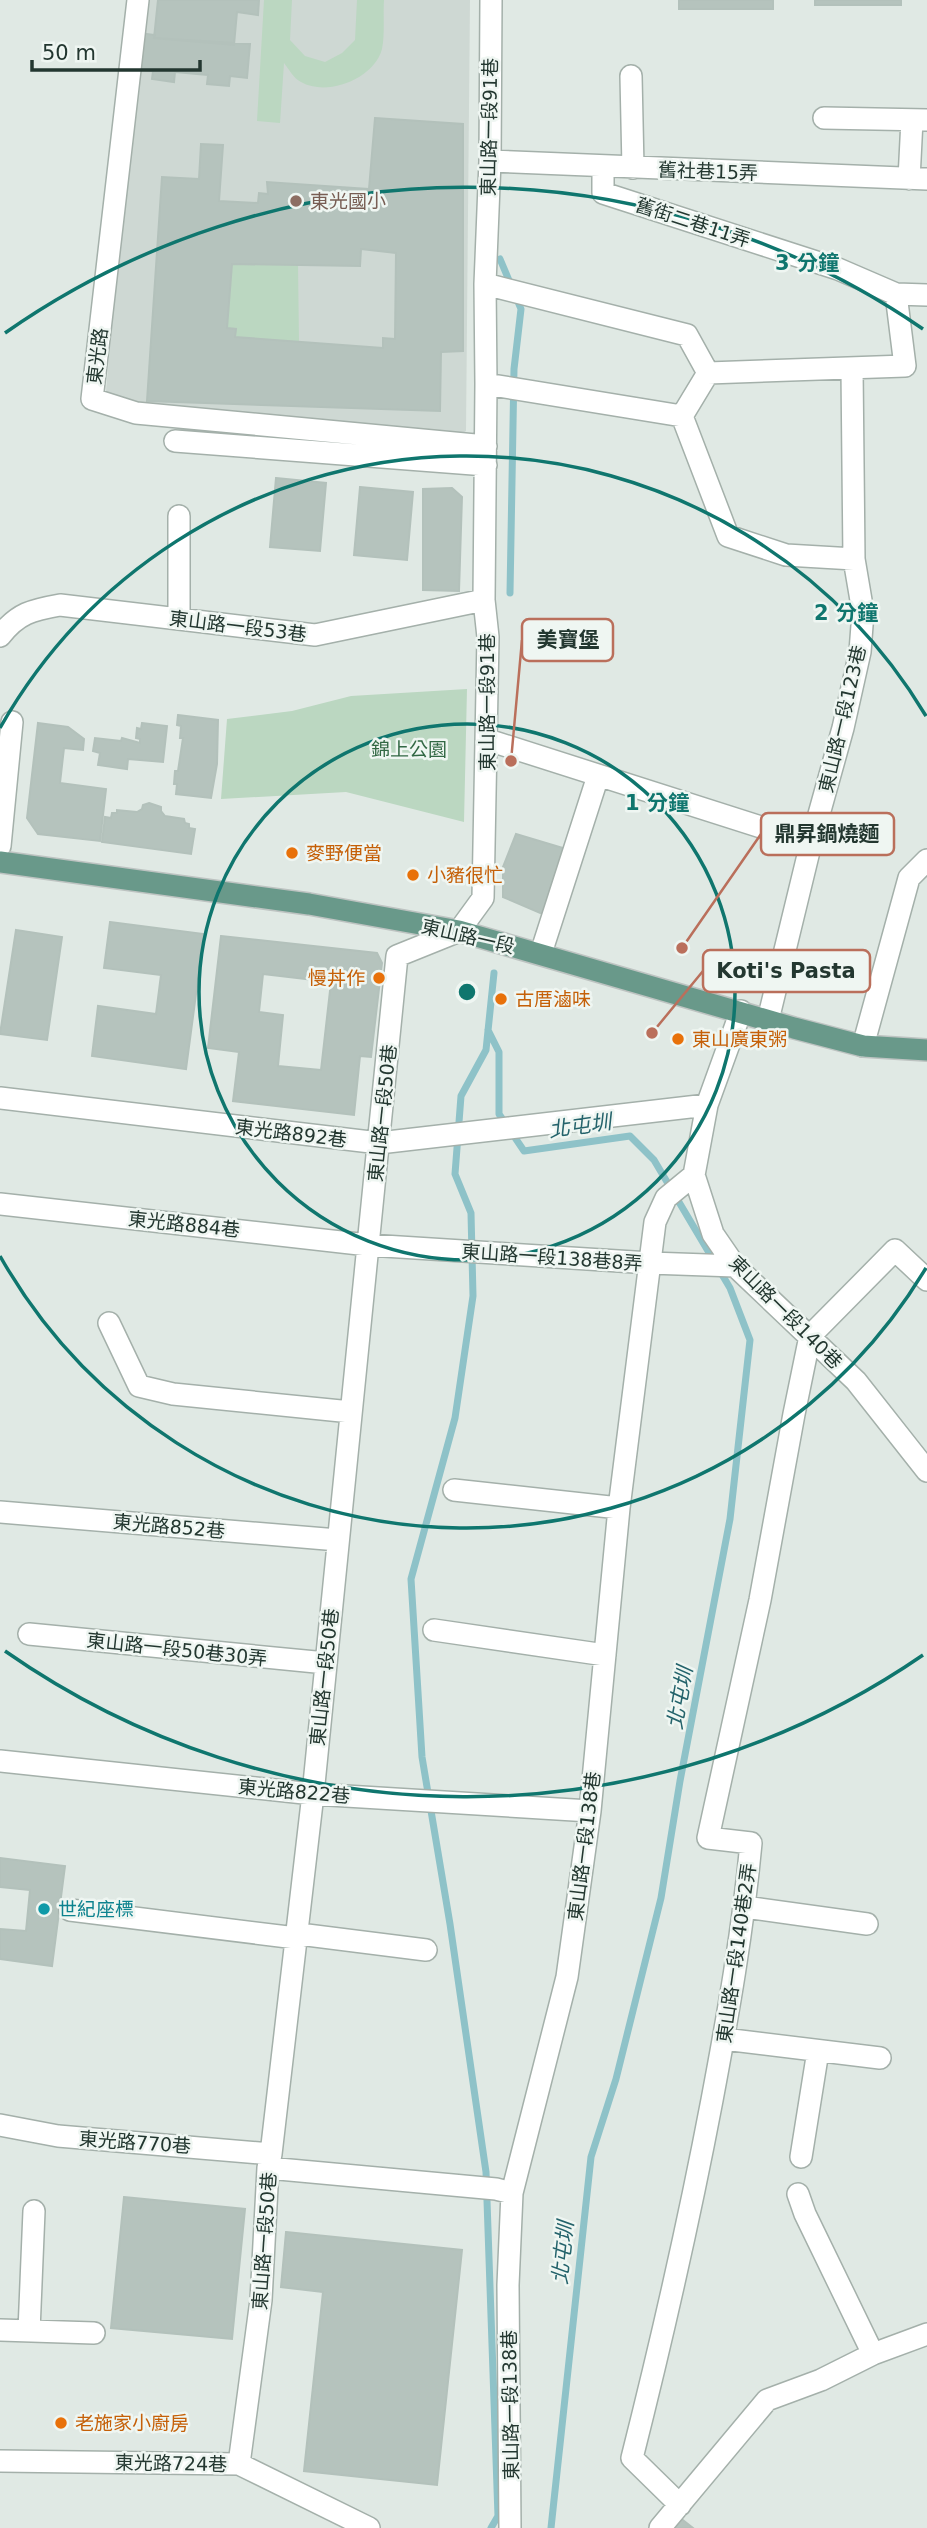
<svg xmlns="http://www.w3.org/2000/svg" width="927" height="2528" font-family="'DejaVu Sans','Noto Sans TC',sans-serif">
  <rect width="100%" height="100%" fill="#e0e9e4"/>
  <path fill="#ced8d3" d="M 141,0 L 470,0 L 466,431 L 438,447 L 105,402 Z"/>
  <path fill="#bbd7c1" d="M 264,0 L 292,0 L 290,40 L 305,56 L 325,62 L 342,53 L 355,40 L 357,0 L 384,0 C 383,15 385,34 382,49 C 374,79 327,97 301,82 C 293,78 289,69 284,63 L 280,123 L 257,121 Z
    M 232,264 L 298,264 L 299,342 L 235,337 L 236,329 L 227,328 Z
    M 467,689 L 464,822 L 346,792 L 221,799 L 227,719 L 292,711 L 351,696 Z"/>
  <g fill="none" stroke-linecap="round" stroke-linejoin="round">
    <path stroke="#8ec2c8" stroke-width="7" d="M 500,259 L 521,309 L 514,369 L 510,593
      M 488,1030 L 499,1052 L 499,1114 L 524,1151 L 630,1136 L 654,1160 L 730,1288 L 750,1340 L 730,1519 L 680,1781 L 661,1898 L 616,2079 L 591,2157 L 551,2528
      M 491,2528 L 498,2516 L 486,2172 L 450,1924 L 422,1757 L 411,1579 L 455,1418 L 473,1296 L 471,1213 L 455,1174 L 461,1096 L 486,1050 L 494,973"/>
  </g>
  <path fill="#b5c3bd" stroke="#b3c1bb" stroke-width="2" fill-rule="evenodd" d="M 158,0 L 259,0 L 258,15 L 237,12 L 234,45 L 154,38 Z
    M 679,0 L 773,0 L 773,9 L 679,9 Z
    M 815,0 L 901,0 L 901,5 L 815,5 Z
    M 139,33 L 155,35 L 154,38 L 250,44 L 247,78 L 230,76 L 229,86 L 207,84 L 208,75 L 175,72 L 174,82 L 152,79 L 153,71 L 136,69 Z
    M 375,118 L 463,124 L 463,351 L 441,352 L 440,411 L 147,401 L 162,177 L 199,179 L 201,144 L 223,145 L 219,201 L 258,203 L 259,193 L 268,194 L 267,182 L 369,189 ZM 361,249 L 396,253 L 395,339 L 383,338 L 383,348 L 235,337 L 236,329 L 227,328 L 232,264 L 360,266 Z
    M 276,478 L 326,483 L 320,551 L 270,547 Z
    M 360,487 L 413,492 L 407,560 L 354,555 Z
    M 452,488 L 462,497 L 459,591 L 423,590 L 423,489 Z
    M 178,715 L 218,720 L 217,764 L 211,798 L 176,794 L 177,784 L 174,784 L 175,771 L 178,771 L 183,738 L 180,738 L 181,726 L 177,725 Z
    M 38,723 L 68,727 L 84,739 L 83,750 L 64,748 L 60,783 L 106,789 L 100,841 L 38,834 L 27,818 Z
    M 142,723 L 167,726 L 163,762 L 128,759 L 127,769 L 98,765 L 100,753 L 93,751 L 95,738 L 121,741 L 122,738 L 140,743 L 140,739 L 136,738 L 137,728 L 141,729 Z
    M 149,803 L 161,807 L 161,811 L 165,816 L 184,819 L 185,823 L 189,824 L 189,828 L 195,829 L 191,854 L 102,842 L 105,817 L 111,818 L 112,813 L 117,813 L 117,810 L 137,812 L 142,809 L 143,805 Z
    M 516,834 L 566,849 L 547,916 L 503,897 L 503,867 Z
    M 110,922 L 204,934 L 186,1069 L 92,1056 L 98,1006 L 156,1014 L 161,975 L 104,968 Z
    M 16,930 L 62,937 L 47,1040 L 0,1034 Z
    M 221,936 L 377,953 L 382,963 L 371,1057 L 360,1056 L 354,1115 L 233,1101 L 239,1052 L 208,1048 ZM 263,974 L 331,982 L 321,1070 L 278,1066 L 283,1015 L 259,1012 Z
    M 0,1858 L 65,1866 L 52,1966 L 0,1959 L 0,1929 L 26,1931 L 30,1890 L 0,1887 Z
    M 124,2197 L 245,2209 L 232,2339 L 111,2328 Z
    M 286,2232 L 462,2250 L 437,2485 L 304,2471 L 323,2292 L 281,2287 Z
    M 679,2517 L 693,2528 L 670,2528 Z"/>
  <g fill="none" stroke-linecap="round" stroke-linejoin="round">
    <defs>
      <path id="minor" d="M 138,0 L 92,399 L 136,413 L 486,446
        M 631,76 L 633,168
        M 824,118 L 927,120
        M 490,161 L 927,179
        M 603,166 L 603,193 L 838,269 L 896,294 L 927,295
        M 909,179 L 912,120
        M 485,284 L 687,335 L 708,373 L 905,366 L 896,294
        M 708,373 L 682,416 L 728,536 L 786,555 L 854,559
        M 486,384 L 682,416
        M 175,441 L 486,465
        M 179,619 L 179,516
        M 0,636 C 18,613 32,610 60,605 L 315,635 L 484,600
        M 488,740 L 811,843
        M 0,846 L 12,722
        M 541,953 L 598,776
        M 741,1011 L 707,1105 L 694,1175 L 713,1234 L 735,1266 L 856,1381 L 927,1471
        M 768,1020 L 811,843 L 843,728 L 860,652 L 863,612 L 854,559 L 852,369
        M 863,1046 L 909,878 L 927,860
        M 0,1098 L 379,1143 L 707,1105
        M 0,1204 L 368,1245 L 650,1263 L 735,1266
        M 109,1323 L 139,1386 L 173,1394 L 351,1412
        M 810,1336 L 895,1250 L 927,1280
        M 454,1490 L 619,1508
        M 0,1512 L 338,1540
        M 434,1630 L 605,1655
        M 29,1634 L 326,1663
        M 0,1761 L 313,1794 L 590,1811
        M 745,1907 L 867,1924
        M 70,1910 L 296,1938 L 307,1935 L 426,1950
        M 724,2039 L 880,2058
        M 0,2125 L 58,2136 L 271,2154
        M 801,2157 L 818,2051
        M 268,2168 L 496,2189 L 512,2193
        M 798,2194 L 805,2214 L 873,2354
        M 0,2330 L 94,2333
        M 29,2331 L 34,2211
        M 0,2461 L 239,2464 L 369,2528
        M 239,2464 L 261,2300 L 268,2168 L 271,2154 L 313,1794 L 397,956 L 459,931 L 483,898 L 488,637 L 484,600 L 486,384 L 485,284 L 490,161 L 491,0
        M 680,2505 L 632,2458 C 662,2339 689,2221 712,2100 C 728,2015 743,1930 751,1843 L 708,1838 L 760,1600 L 794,1414 L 810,1336
        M 510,2528 L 508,2285 L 512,2193 L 567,1977 L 590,1811 L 619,1508 L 655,1222 L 666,1198 L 694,1175
        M 660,2528 L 767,2400 L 821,2380 L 873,2354 L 927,2334"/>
      <path id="major" d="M 0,862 L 309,904 L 459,931 L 794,1028 L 863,1046 L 927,1050"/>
    </defs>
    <use href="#minor" stroke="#a4b0aa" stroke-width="24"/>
    <use href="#major" stroke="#bdc3c1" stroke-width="24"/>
    <use href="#minor" stroke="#fff" stroke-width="21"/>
    <use href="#major" stroke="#69998a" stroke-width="21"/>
  </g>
  <g fill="none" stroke="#0f766e" stroke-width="3.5">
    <circle cx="467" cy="992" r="268"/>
    <path d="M926 1268A536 536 0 0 1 0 1256M0 728A536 536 0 0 1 926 716"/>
    <path d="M923 1655A805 805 0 0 1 5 1651M5 333A805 805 0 0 1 923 329"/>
  </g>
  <circle fill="#8d6e63" stroke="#eff6f2" stroke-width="2.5" cx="296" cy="201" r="7"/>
  <g fill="#e8710a" stroke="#eff6f2" stroke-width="2.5">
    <circle cx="292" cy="853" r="7"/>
    <circle cx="413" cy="875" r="7"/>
    <circle cx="379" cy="978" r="7"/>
    <circle cx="501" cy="999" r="7"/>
    <circle cx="678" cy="1039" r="7"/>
    <circle cx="61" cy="2423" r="7"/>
  </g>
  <circle fill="#0f9aa8" stroke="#eff6f2" stroke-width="2.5" cx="44" cy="1909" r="7"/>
  <g text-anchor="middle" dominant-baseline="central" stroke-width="5" stroke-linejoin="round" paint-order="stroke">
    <g font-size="19" fill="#233730" stroke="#eff6f2">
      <text transform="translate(489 127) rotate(-89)">東山路一段91巷</text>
      <text transform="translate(708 171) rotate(2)">舊社巷15弄</text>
      <text transform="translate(693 222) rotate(18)">舊街二巷11弄</text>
      <text transform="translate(97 356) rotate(-83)">東光路</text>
      <text transform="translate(238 626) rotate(7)">東山路一段53巷</text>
      <text transform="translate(487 702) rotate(-90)">東山路一段91巷</text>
      <text transform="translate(842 719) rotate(-77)">東山路一段123巷</text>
      <text transform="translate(468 936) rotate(13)">東山路一段</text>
      <text transform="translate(382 1113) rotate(-84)">東山路一段50巷</text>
      <text transform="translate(291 1133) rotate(7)">東光路892巷</text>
      <text transform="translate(184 1224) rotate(6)">東光路884巷</text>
      <text transform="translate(552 1257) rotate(4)">東山路一段138巷8弄</text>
      <text transform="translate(786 1312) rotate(45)">東山路一段140巷</text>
      <text transform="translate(169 1526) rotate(5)">東光路852巷</text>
      <text transform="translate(177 1649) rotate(6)">東山路一段50巷30弄</text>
      <text transform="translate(324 1677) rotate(-84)">東山路一段50巷</text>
      <text transform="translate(294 1791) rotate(5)">東光路822巷</text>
      <text transform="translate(584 1846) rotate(-83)">東山路一段138巷</text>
      <text transform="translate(736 1953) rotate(-82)">東山路一段140巷2弄</text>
      <text transform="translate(135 2142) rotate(4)">東光路770巷</text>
      <text transform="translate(264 2241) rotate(-86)">東山路一段50巷</text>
      <text transform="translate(510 2405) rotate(-91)">東山路一段138巷</text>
      <text transform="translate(171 2463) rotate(1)">東光路724巷</text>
    </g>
    <g font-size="19" fill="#785e54" stroke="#eff6f2" text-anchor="start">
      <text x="310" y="201">東光國小</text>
    </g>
    <g font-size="19" fill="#326844" stroke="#eff6f2">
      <text x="409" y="749">錦上公園</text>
    </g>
    <g font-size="19" fill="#c56008" stroke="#eff6f2" text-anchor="start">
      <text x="306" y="853">麥野便當</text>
      <text x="427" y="875">小豬很忙</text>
      <text x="365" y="978" text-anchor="end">慢丼作</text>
      <text x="515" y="999">古厝滷味</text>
      <text x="692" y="1039">東山廣東粥</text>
      <text x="75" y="2423">老施家小廚房</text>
    </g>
    <g font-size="19" fill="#0d838f" stroke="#eff6f2" text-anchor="start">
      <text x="58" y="1909">世紀座標</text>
    </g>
    <g font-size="21" font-style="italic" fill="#24636b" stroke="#eff6f2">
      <text transform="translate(580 1126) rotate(-8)">北屯圳</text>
      <text transform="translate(680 1698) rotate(-80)">北屯圳</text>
      <text transform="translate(563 2253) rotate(-84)">北屯圳</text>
    </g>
  </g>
  <circle cx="467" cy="992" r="10" fill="#0f766e" stroke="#eff6f2" stroke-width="3.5"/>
  <g font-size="21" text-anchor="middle" font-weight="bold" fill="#0f766e" stroke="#eff6f2" stroke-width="5" stroke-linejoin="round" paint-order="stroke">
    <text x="807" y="270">3 分鐘</text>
    <text x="846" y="620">2 分鐘</text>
    <text x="657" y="810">1 分鐘</text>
  </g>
  <path fill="none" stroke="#ba6f5b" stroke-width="2.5" d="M511 761L522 640M682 948L761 834M652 1033L703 971"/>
  <g fill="#ba6f5b" stroke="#eff6f2" stroke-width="2.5">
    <circle cx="511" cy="761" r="7"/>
    <circle cx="682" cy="948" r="7"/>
    <circle cx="652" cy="1033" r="7"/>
  </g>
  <g fill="#eff6f2" stroke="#ba6f5b" stroke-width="2.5">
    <rect x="522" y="619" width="91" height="42" rx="7"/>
    <rect x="761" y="813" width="133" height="42" rx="7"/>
    <rect x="703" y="950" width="167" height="42" rx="7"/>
  </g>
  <g font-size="21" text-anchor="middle" font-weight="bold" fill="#233730">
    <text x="568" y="647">美寶堡</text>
    <text x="827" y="841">鼎昇鍋燒麵</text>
    <text x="786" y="978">Koti's Pasta</text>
  </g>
  <path d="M32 60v10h168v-10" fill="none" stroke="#233730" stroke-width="3.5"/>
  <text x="42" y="60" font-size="21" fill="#233730" stroke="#eff6f2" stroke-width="5" paint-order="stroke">50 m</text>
</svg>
